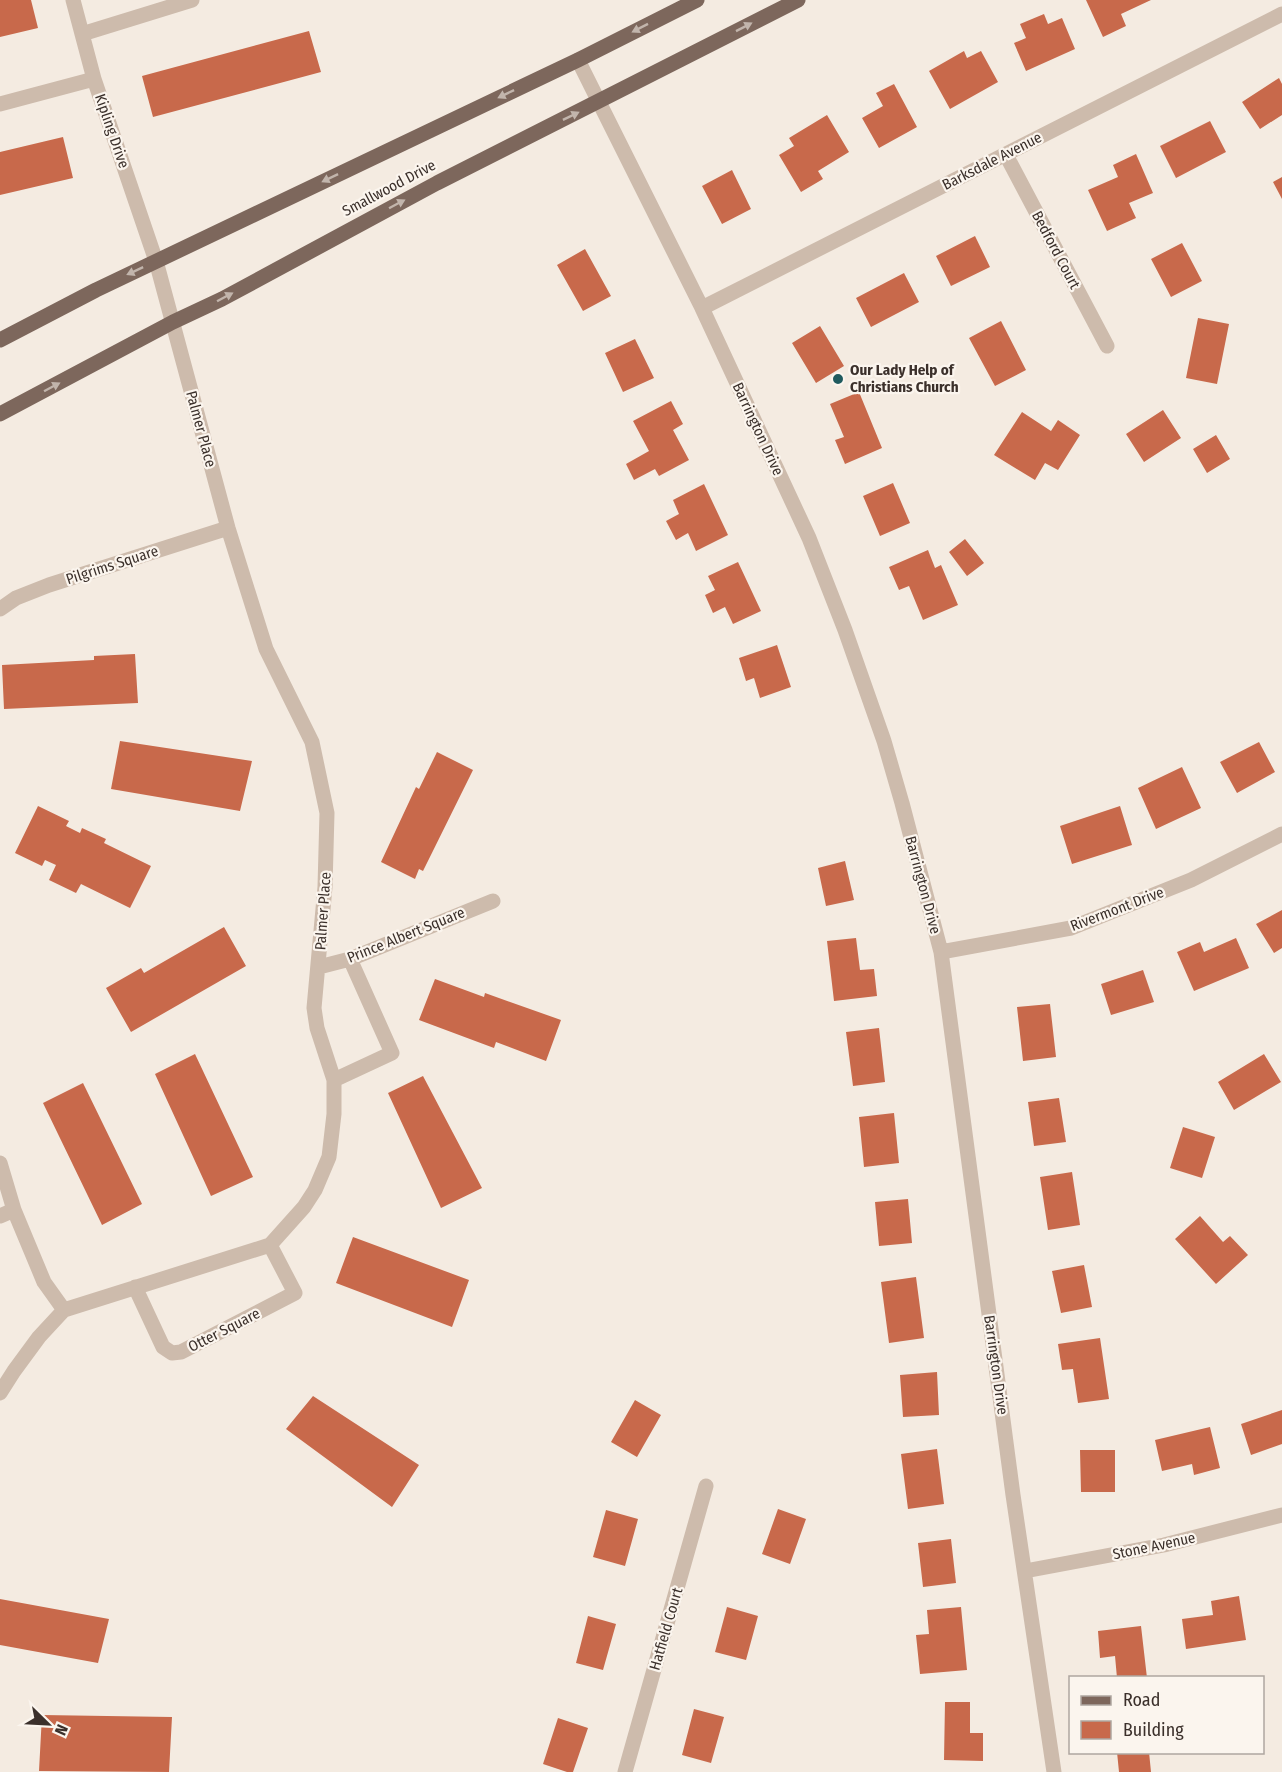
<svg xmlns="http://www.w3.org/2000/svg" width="1282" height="1772" font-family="'Fira Sans Condensed',sans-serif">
  <rect width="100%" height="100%" fill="#f4ebe1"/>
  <path fill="#c8694b" d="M 0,0 L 31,0 L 38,28 L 0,37 Z
    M 1086,0 L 1151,0 L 1121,14 L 1126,26 L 1103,37 Z
    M 1044,14 L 1048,24 L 1062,18 L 1075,49 L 1026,71 L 1014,43 L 1026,38 L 1020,24 Z
    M 309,31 L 321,72 L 153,117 L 142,76 Z
    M 964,51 L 967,58 L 981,51 L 998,82 L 950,109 L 929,71 Z
    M 1279,78 L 1282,84 L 1282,115 L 1260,129 L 1242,102 Z
    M 894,84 L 917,127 L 879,148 L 862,118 L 883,106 L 876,93 Z
    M 827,115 L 849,152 L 818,171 L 823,179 L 801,192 L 779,155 L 794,146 L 789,138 Z
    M 1210,121 L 1226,152 L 1176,178 L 1160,146 Z
    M 63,137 L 73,178 L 0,195 L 0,152 Z
    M 1136,154 L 1153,193 L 1129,203 L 1136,218 L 1107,231 L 1088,190 L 1118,177 L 1113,165 Z
    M 732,170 L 751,209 L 722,224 L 702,186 Z
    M 1282,177 L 1282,199 L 1273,182 Z
    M 975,236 L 990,267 L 951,286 L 936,256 Z
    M 1182,243 L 1202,281 L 1171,297 L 1151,259 Z
    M 585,249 L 611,296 L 583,311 L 557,265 Z
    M 904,273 L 919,302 L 871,327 L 856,298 Z
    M 1198,318 L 1229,324 L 1217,384 L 1186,378 Z
    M 1001,321 L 1026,370 L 995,386 L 969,338 Z
    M 820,326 L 844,366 L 816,383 L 792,343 Z
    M 635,339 L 654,378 L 623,392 L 605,353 Z
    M 859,392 L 882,448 L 845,464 L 835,440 L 844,437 L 830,404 Z
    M 671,401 L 683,424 L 673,430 L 689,460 L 659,476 L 655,469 L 634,480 L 626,464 L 649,451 L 633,421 Z
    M 1163,410 L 1181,438 L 1144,462 L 1126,434 Z
    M 1022,412 L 1051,431 L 1058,420 L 1080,435 L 1058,470 L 1045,463 L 1035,480 L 994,455 Z
    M 1216,435 L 1230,459 L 1207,473 L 1193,449 Z
    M 893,483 L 910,523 L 880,536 L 863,496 Z
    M 704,484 L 728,535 L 696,551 L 688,533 L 676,540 L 666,521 L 679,514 L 673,500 Z
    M 965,539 L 984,563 L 967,576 L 949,552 Z
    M 928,550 L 935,568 L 941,565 L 958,605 L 923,620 L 909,586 L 899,590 L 889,567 Z
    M 738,562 L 761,611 L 733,624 L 725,607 L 713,613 L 705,595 L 715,590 L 708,576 Z
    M 777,645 L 791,687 L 760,698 L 754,678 L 746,681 L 739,658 Z
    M 135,654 L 138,703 L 4,709 L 2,665 L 94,660 L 94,656 Z
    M 120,741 L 252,761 L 240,811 L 111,789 Z
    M 1259,742 L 1275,772 L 1237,793 L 1220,762 Z
    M 437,752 L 473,770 L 423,871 L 419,869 L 415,879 L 381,862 L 416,787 L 419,789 Z
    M 1182,767 L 1201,808 L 1156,829 L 1138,788 Z
    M 38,806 L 69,821 L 66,826 L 80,833 L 82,828 L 106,839 L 104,843 L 151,866 L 130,908 L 81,884 L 76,893 L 49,880 L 56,865 L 45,860 L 42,866 L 15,853 Z
    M 1120,806 L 1132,845 L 1072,864 L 1060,826 Z
    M 845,861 L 854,900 L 826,906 L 818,868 Z
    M 1282,910 L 1282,948 L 1274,953 L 1256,924 Z
    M 224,927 L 246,966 L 131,1032 L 106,988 L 141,968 L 144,973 Z
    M 856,938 L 860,970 L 874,969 L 877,996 L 834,1001 L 827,941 Z
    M 1236,938 L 1249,968 L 1194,991 L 1177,952 L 1200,942 L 1204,952 Z
    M 1143,970 L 1154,1002 L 1111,1015 L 1101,984 Z
    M 435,979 L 484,997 L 485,993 L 561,1020 L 546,1061 L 496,1042 L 494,1048 L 419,1020 Z
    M 1050,1004 L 1056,1057 L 1023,1061 L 1017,1007 Z
    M 879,1028 L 885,1082 L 853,1086 L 846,1032 Z
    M 195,1054 L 253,1177 L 211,1196 L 155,1074 Z
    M 1264,1054 L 1281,1082 L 1234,1110 L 1218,1082 Z
    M 423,1076 L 482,1188 L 441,1208 L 388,1093 Z
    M 83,1083 L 142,1204 L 102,1225 L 43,1103 Z
    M 1059,1098 L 1066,1142 L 1034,1146 L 1028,1102 Z
    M 894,1113 L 899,1163 L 864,1167 L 859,1117 Z
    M 1183,1127 L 1215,1137 L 1202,1178 L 1170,1168 Z
    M 1072,1172 L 1080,1225 L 1048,1230 L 1040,1177 Z
    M 908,1199 L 912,1243 L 879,1246 L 875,1202 Z
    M 1200,1216 L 1223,1242 L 1230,1236 L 1248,1255 L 1216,1284 L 1175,1239 Z
    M 353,1237 L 469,1280 L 452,1327 L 336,1283 Z
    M 1084,1265 L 1092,1307 L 1061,1313 L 1052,1271 Z
    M 916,1277 L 924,1338 L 889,1343 L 881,1282 Z
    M 1100,1338 L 1109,1399 L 1078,1403 L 1073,1369 L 1062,1370 L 1058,1344 Z
    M 937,1372 L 939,1415 L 903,1417 L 900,1375 Z
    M 313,1396 L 419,1465 L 392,1507 L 286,1429 Z
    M 635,1400 L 661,1415 L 637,1457 L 611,1442 Z
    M 1282,1410 L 1282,1444 L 1251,1455 L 1241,1424 Z
    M 1210,1427 L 1220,1468 L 1194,1475 L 1192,1464 L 1162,1471 L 1155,1440 Z
    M 937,1449 L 944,1504 L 908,1509 L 901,1454 Z
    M 1080,1450 L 1115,1450 L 1115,1492 L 1081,1492 Z
    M 778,1509 L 806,1519 L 790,1564 L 762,1554 Z
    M 606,1510 L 638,1519 L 625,1566 L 593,1557 Z
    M 951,1539 L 956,1583 L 923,1587 L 918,1543 Z
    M 1239,1596 L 1246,1640 L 1186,1649 L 1182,1619 L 1213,1615 L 1211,1601 Z
    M 0,1599 L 109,1619 L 98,1663 L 0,1645 Z
    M 727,1607 L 758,1616 L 746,1660 L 715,1652 Z
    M 961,1607 L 967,1670 L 920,1674 L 916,1635 L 929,1634 L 927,1610 Z
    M 588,1616 L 616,1624 L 603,1670 L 576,1663 Z
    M 1141,1626 L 1147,1678 L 1117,1678 L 1115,1656 L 1100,1658 L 1098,1631 Z
    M 945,1702 L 970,1702 L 970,1733 L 983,1733 L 983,1761 L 944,1760 Z
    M 694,1709 L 724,1717 L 711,1763 L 682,1755 Z
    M 42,1715 L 172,1717 L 169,1772 L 39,1771 Z
    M 558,1718 L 588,1728 L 573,1772 L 567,1772 L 543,1764 Z
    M 1117,1752 L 1149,1752 L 1151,1772 L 1119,1772 Z"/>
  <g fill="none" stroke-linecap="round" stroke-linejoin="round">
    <path stroke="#cdbbac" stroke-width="15" d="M 82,34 L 192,0
      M 578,60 L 702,308 L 809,538 L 845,630 L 884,741 L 902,803 L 941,952 L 1013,1495 L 1054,1772
      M 0,104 L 94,79
      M 1006,155 L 1107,346
      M 702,308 L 1282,14
      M 0,609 L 16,598 L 49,585 L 228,528
      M 941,952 L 1071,928 L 1191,880 L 1282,834
      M 319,967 L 350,959 L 493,901
      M 334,1080 L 392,1053 L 350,959
      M 0,1163 L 14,1210 L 44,1282 L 64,1310
      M 0,1216 L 14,1210
      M 135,1287 L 163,1347 L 172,1353 L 181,1352 L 295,1293 L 270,1245
      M 0,1393 L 14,1371 L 39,1337 L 64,1310 L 270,1245 L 304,1207 L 315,1190 L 329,1157 L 334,1114 L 334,1080 L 317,1028 L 314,1008 L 325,887 L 327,813 L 312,742 L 266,649 L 228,528 L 156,261 L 94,79 L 73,0
      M 1025,1571 L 1164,1545 L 1282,1515
      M 625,1772 L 706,1486"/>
    <path stroke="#7d675c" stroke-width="15" d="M 0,340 L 96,290 L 578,60 L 697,0
      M 0,414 L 173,322 L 222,299 L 437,183 L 798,0"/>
  </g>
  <defs><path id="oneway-solid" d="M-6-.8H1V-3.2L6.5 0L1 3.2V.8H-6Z" transform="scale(1.5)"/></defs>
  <g fill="#c2b5ac">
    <use href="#oneway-solid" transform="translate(744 27) rotate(-27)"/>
    <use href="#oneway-solid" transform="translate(640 28) rotate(153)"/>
    <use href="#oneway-solid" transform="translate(506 94) rotate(154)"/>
    <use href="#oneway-solid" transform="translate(571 116) rotate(-26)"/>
    <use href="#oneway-solid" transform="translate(330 178) rotate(154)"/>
    <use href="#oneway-solid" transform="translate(397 204) rotate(-28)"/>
    <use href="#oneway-solid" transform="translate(135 271) rotate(155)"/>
    <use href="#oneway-solid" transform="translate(225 297) rotate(-28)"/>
    <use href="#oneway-solid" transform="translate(52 387) rotate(-28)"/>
  </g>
  <circle fill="#1f5a5e" stroke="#fbf5ee" stroke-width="2" cx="838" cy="379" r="6"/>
  <g text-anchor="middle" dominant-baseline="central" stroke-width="4.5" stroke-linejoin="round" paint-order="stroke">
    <g font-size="15" fill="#3b302b" stroke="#fbf5ee">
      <text transform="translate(112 131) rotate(71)">Kipling Drive</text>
      <text transform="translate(992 161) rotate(-27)">Barksdale Avenue</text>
      <text transform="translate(389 188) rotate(-28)">Smallwood Drive</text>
      <text transform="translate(1056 250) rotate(62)">Bedford Court</text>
      <text transform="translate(201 429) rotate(75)">Palmer Place</text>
      <text transform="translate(758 429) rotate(65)">Barrington Drive</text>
      <text transform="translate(112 565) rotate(-18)">Pilgrims Square</text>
      <text transform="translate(923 885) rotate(75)">Barrington Drive</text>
      <text transform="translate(1117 909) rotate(-21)">Rivermont Drive</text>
      <text transform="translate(323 911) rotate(-86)">Palmer Place</text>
      <text transform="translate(406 935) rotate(-22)">Prince Albert Square</text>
      <text transform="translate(224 1330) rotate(-27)">Otter Square</text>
      <text transform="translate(996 1365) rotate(82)">Barrington Drive</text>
      <text transform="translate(1154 1546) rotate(-12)">Stone Avenue</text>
      <text transform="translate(666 1629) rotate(-74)">Hatfield Court</text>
    </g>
    <g font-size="15" font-weight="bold" fill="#3b302b" stroke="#fbf5ee" text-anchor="start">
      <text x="850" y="370">Our Lady Help of<tspan x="850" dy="17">Christians Church</tspan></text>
    </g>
  </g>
  <rect x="1069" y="1676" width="195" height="78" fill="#fbf5ee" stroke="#aea6a0" stroke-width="1.5"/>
  <rect x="1081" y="1696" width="30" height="9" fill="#7d675c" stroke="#aea6a0" stroke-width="1.5"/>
  <text x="1123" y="1706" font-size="18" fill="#3b302b">Road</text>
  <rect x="1081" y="1721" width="30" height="18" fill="#c8694b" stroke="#aea6a0" stroke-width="1.5"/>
  <text x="1123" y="1736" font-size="18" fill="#3b302b">Building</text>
  <g transform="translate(48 1724) rotate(114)" stroke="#fbf5ee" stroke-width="4.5" paint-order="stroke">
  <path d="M0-4.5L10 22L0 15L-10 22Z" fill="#3b302b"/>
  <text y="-9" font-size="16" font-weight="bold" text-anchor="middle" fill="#3b302b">N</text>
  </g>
</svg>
